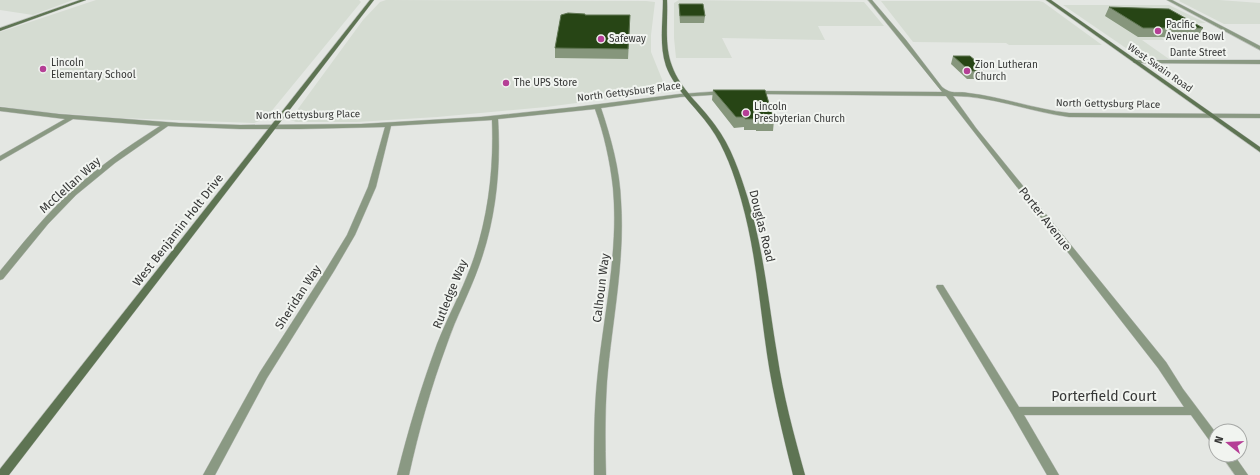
<svg xmlns="http://www.w3.org/2000/svg" width="1260" height="475" font-family="'Fira Sans',sans-serif">
  <rect width="100%" height="100%" fill="#e4e7e3"/>
  <path fill="#d5dcd2" d="M 0,0 L 73,0 L 33,15 L 0,10 Z
    M 96,0 L 359,0 L 361,2 L 265,119 L 254,123 L 120,118 L 32,111 L 0,106 L 0,32 Z
    M 386,0 L 646,1 L 655,2 L 651,35 L 651,52 L 666,89 L 653,93 L 546,107 L 437,117 L 357,122 L 296,122 L 291,120 L 292,117 L 363,20 L 380,2 Z
    M 679,0 L 864,2 L 884,26 L 818,26 L 825,40 L 722,38 L 732,58 L 676,58 L 674,38 L 674,3 Z
    M 1180,0 L 1219,0 L 1260,3 L 1260,24 L 1224,24 L 1179,1 Z
    M 881,1 L 1039,1 L 1043,2 L 1102,45 L 1009,45 L 1006,43 L 913,42 Z
    M 1063,5 L 1169,5 L 1206,23 L 1183,24 L 1207,38 L 1162,38 L 1164,40 L 1142,40 L 1169,59 L 1146,59 L 1139,57 Z"/>
  <g fill="none" stroke-linecap="round" stroke-linejoin="round">
    <defs>
      <path id="street" d="M 868,0 L 872,0 L 906,40 L 942,87 C 952,95 956,91 968,93 C 1002,97 1035,109 1069,113 L 1260,114 L 1260,118 L 1069,117 C 1030,112 992,96 953,96 L 976,128 L 1166,362 L 1183,389 L 1216,433 L 1216,446 L 1212,444 L 1191,415 L 1024,415 L 1059,475 L 1047,475 L 1012,414 L 936,287 L 937,285 L 943,285 L 1019,407 L 1184,407 L 1158,368 L 946,96 L 753,94 L 753,92 L 755,91 L 942,92 Z
        M 1167,0 L 1172,0 L 1260,46 L 1260,50 Z
        M 1136,60 L 1260,60 L 1260,64 L 1134,63 L 1133,62 Z
        M 724,91 L 726,92 L 726,94 L 680,97 L 601,108 C 611,138 620,170 621,202 C 625,263 612,321 607,381 C 605,412 605,444 606,475 L 594,475 C 594,444 594,412 597,381 C 603,317 619,253 613,188 C 610,161 604,134 595,109 L 498,119 C 501,169 496,219 479,266 C 470,292 456,317 447,344 C 431,387 419,430 409,475 L 397,475 C 408,431 421,387 437,344 C 447,318 461,293 471,266 C 488,220 494,169 492,120 L 391,126 L 376,187 L 355,235 L 334,271 L 267,378 L 215,475 L 203,475 L 260,372 L 325,271 L 347,235 L 368,187 L 385,127 L 300,129 L 240,129 L 168,126 L 115,163 L 76,195 L 48,224 L 3,279 L 0,280 L 0,271 C 19,248 37,225 58,204 C 89,173 124,149 160,126 L 73,119 L 0,161 L 0,156 L 65,119 L 0,111 L 0,107 L 59,114 L 179,123 L 240,125 L 361,124 L 481,117 L 576,107 L 680,94 Z
        M 1221,455 L 1234,455 L 1248,475 L 1235,475 Z"/>
      <path id="secondary" d="M 80,0 L 86,0 L 0,31 L 0,28 Z
        M 370,0 L 374,0 L 9,475 L 0,475 L 0,469 Z
        M 663,0 L 667,0 C 668,22 664,45 672,66 C 680,89 701,105 715,125 C 731,146 740,173 748,199 C 764,252 768,300 777,354 C 783,395 794,435 805,475 L 793,475 C 783,435 773,395 767,354 C 759,300 756,252 741,199 C 734,174 725,148 710,127 C 696,107 675,90 666,66 C 659,45 663,22 663,0 Z
        M 1046,0 L 1051,0 L 1260,147 L 1260,152 Z"/>
    </defs>
    <use href="#street" stroke="#c1c4c0" stroke-width="1"/>
    <use href="#secondary" stroke="#c1c4c0" stroke-width="1"/>
    <use href="#street" fill="#8a9983" fill-rule="evenodd"/>
    <use href="#secondary" fill="#5e7453" fill-rule="evenodd"/>
  </g>
  <path fill="#86967c" d="M 679,4 L 705,16 L 704,23 L 680,23 L 679,10 Z
    M 1109,7 L 1203,28 L 1198,37 L 1138,37 L 1105,16 Z
    M 585,15 L 630,24 L 628,59 L 555,58 L 555,48 Z
    M 953,56 L 983,67 L 982,69 L 984,71 L 981,79 L 967,79 L 951,64 Z
    M 713,90 L 774,120 L 773,131 L 756,131 L 756,130 L 744,130 L 744,127 L 734,128 L 712,100 Z"/>
  <path fill="#274515" stroke="#607653" d="M 679,4 L 703,4 L 705,16 L 680,16 Z
    M 1109,7 L 1169,9 L 1203,28 L 1143,28 Z
    M 568,13 L 585,14 L 585,15 L 630,15 L 628,49 L 555,48 L 561,15 Z
    M 953,56 L 970,56 L 983,67 L 980,67 L 984,71 L 970,71 Z
    M 713,90 L 765,90 L 774,120 L 758,120 L 757,119 L 745,119 L 745,117 L 736,117 Z"/>
  <g fill="#b53f96" stroke="#f1f4f0" stroke-width="1.5">
    <circle cx="1158" cy="31" r="4"/>
    <circle cx="601" cy="39" r="4"/>
    <circle cx="43" cy="69" r="4"/>
    <circle cx="967" cy="71" r="4"/>
    <circle cx="506" cy="83" r="4"/>
    <circle cx="746" cy="113" r="4"/>
  </g>
  <g text-anchor="middle" dominant-baseline="central" stroke-width="4" stroke-linejoin="round" paint-order="stroke">
    <g font-size="10" fill="#363736" stroke="#f1f4f0" text-anchor="start">
      <text x="1166" y="25">Pacific<tspan x="1166" dy="12">Avenue Bowl</tspan></text>
      <text x="609" y="39">Safeway</text>
      <text x="51" y="63">Lincoln<tspan x="51" dy="12">Elementary School</tspan></text>
      <text x="975" y="65">Zion Lutheran<tspan x="975" dy="12">Church</tspan></text>
      <text x="514" y="83">The UPS Store</text>
      <text x="754" y="107">Lincoln<tspan x="754" dy="12">Presbyterian Church</tspan></text>
    </g>
    <g font-size="10" fill="#363736" stroke="#f1f4f0">
      <text x="1198" y="53">Dante Street</text>
      <text transform="translate(1160 68) rotate(35)">West Swain Road</text>
      <text transform="translate(629 92) rotate(-7)">North Gettysburg Place</text>
      <text transform="translate(1108 104) rotate(1)">North Gettysburg Place</text>
      <text transform="translate(308 115) rotate(-1)">North Gettysburg Place</text>
    </g>
    <g font-size="12" fill="#363736" stroke="#f1f4f0">
      <text transform="translate(70 185) rotate(-42)">McClellan Way</text>
      <text transform="translate(1045 219) rotate(52)">Porter Avenue</text>
      <text transform="translate(762 226) rotate(76)">Douglas Road</text>
      <text transform="translate(178 230) rotate(-52)">West Benjamin Holt Drive</text>
      <text transform="translate(601 288) rotate(-83)">Calhoun Way</text>
      <text transform="translate(450 294) rotate(-68)">Rutledge Way</text>
      <text transform="translate(298 297) rotate(-57)">Sheridan Way</text>
    </g>
    <g font-size="14" fill="#363736" stroke="#f1f4f0">
      <text x="1104" y="396">Porterfield Court</text>
    </g>
  </g>
  <g transform="translate(1228 443) rotate(288)"><circle r="19" fill="#f1f4f0" stroke="#a6a8a6"/>
  <path d="M0-3L7 15L0 10L-7 15Z" fill="#b53f96"/>
  <text y="-6" font-size="11" font-weight="bold" text-anchor="middle" fill="#363736">N</text>
  </g>
</svg>
